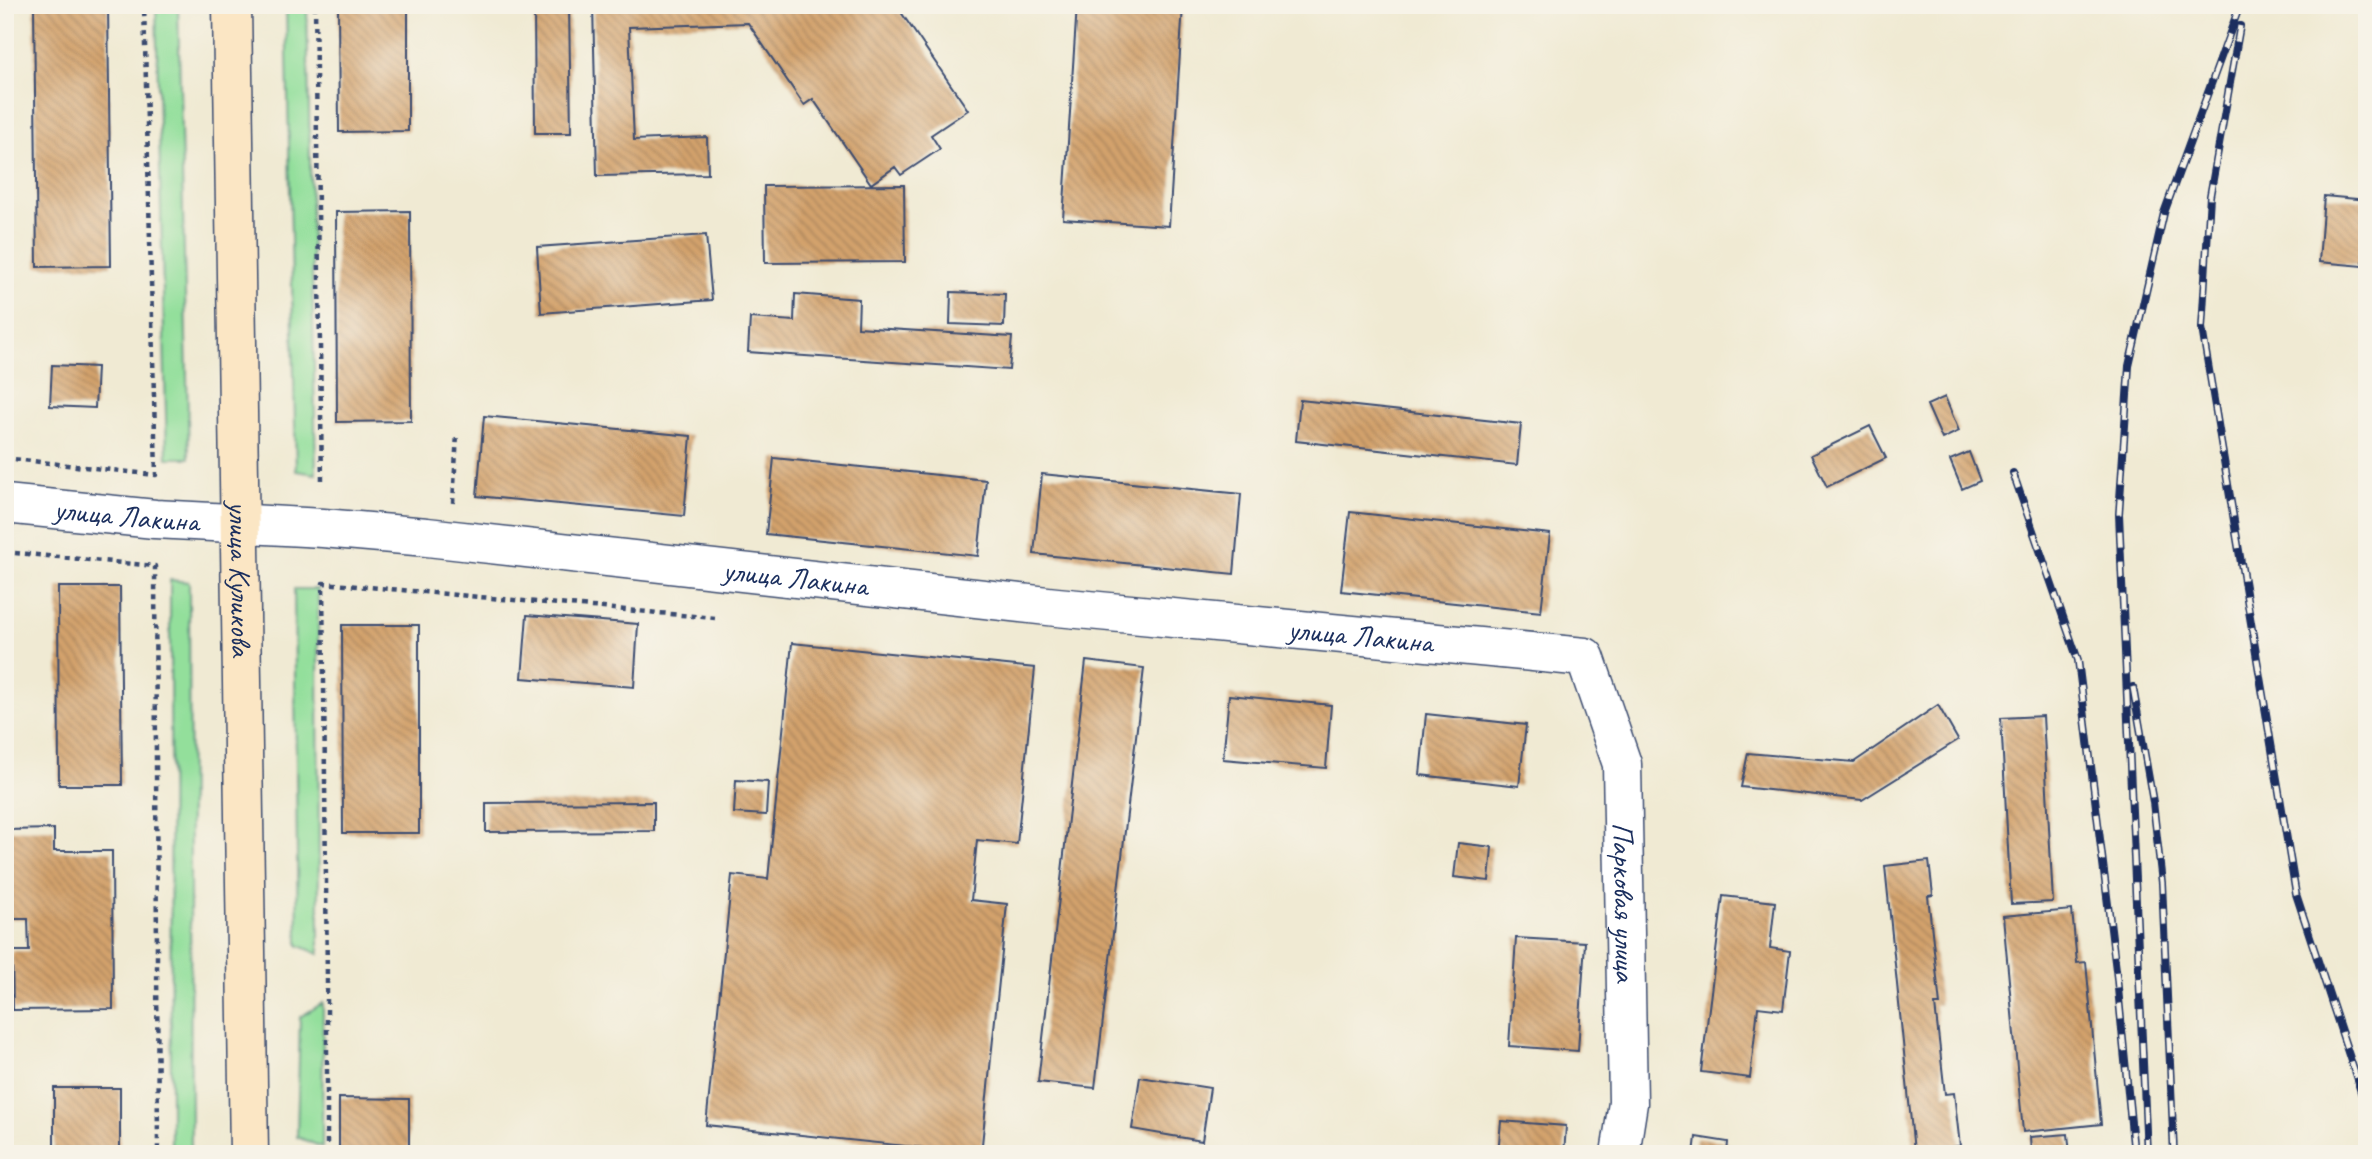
<svg xmlns="http://www.w3.org/2000/svg" width="2372" height="1159" font-family="Caveat,sans-serif">
  <defs>
    <pattern id="building-back-hatch" width="6" height="6" patternUnits="userSpaceOnUse" patternTransform="scale(1.75)"><rect width="6" height="6" fill="#d3a26c"/><path d="M-1 5l2 2M0 0l6 6M5-1l2 2" fill="none" stroke="#aa845c"/></pattern>
  </defs>
  <rect width="100%" height="100%" fill="#f7f3e8"/>
  <filter id="ink" filterUnits="userSpaceOnUse"><feTurbulence type="fractalNoise" baseFrequency=".0143" numOctaves="2"/><feDisplacementMap in="SourceGraphic" scale="14" xChannelSelector="R" yChannelSelector="G"/><feConvolveMatrix kernelMatrix="1 2 1 2 8 2 1 2 1" color-interpolation-filters="sRGB"/></filter>
  <filter id="wash" filterUnits="userSpaceOnUse"><feTurbulence type="fractalNoise" baseFrequency=".00686" numOctaves="4" result="noise"/><feDisplacementMap in="SourceGraphic" scale="28" xChannelSelector="R" yChannelSelector="G"/><feGaussianBlur stdDeviation="1.57" result="paint"/><feColorMatrix in="noise" values="0 0 0 0 0 0 0 0 0 0 0 0 0 0 0 0 0 1.4 0 .05"/><feComposite in="paint" operator="in"/></filter>
  <g filter="url(#wash)">
    <rect width="100%" height="100%" fill="#f0ead3"/>
    <path fill="#93df9b" stroke="#57877c" stroke-width="2" d="M 156,5 L 178,5 L 189,458 L 167,458 Z
      M 286,5 L 307,5 L 316,474 L 296,471 Z
      M 170,580 L 189,582 L 191,1154 L 171,1154 Z
      M 294,589 L 318,589 L 319,954 L 298,945 Z
      M 323,1003 L 322,1147 L 297,1137 L 300,1017 Z"/>
    <g id="blocks">
      <path fill="url(#building-back-hatch)" d="M 34,5 L 108,5 L 111,266 L 37,267 Z
        M 338,5 L 408,5 L 408,131 L 339,132 Z
        M 534,5 L 569,5 L 571,133 L 535,133 Z
        M 593,5 L 896,5 L 968,110 L 931,135 L 940,149 L 901,175 L 895,167 L 871,184 L 813,99 L 804,105 L 748,23 L 629,27 L 634,140 L 707,137 L 708,174 L 597,176 Z
        M 1077,5 L 1183,5 L 1169,226 L 1063,219 Z
        M 904,185 L 905,262 L 765,263 L 764,186 Z
        M 2324,196 L 2367,200 L 2363,266 L 2319,262 Z
        M 410,211 L 411,421 L 337,422 L 336,212 Z
        M 706,235 L 712,300 L 541,313 L 537,247 Z
        M 951,292 L 1005,294 L 1004,326 L 950,324 Z
        M 795,294 L 859,299 L 858,327 L 1012,337 L 1009,370 L 748,352 L 750,318 L 794,321 Z
        M 52,365 L 97,367 L 95,408 L 50,406 Z
        M 1945,397 L 1959,431 L 1942,439 L 1927,405 Z
        M 1300,400 L 1521,424 L 1517,465 L 1296,441 Z
        M 484,416 L 691,436 L 684,516 L 477,496 Z
        M 1870,426 L 1886,458 L 1827,487 L 1811,455 Z
        M 1969,452 L 1980,481 L 1962,489 L 1950,460 Z
        M 774,458 L 986,480 L 978,556 L 766,534 Z
        M 1042,474 L 1241,494 L 1234,574 L 1034,554 Z
        M 1350,512 L 1550,534 L 1541,612 L 1341,591 Z
        M 58,587 L 120,587 L 122,785 L 59,785 Z
        M 527,615 L 638,624 L 634,687 L 522,678 Z
        M 342,625 L 419,625 L 419,833 L 343,833 Z
        M 792,643 L 1035,668 L 1017,844 L 977,840 L 971,900 L 1007,904 L 981,1154 L 706,1125 L 732,875 L 768,879 Z
        M 1086,661 L 1144,668 L 1095,1088 L 1038,1082 Z
        M 1229,695 L 1331,705 L 1326,768 L 1223,759 Z
        M 1938,705 L 1958,740 L 1862,800 L 1741,787 L 1748,753 L 1854,762 Z
        M 1426,714 L 1526,725 L 1519,786 L 1420,775 Z
        M 2043,716 L 2053,902 L 2011,904 L 2001,718 Z
        M 736,780 L 768,782 L 766,815 L 734,813 Z
        M 654,802 L 654,831 L 486,832 L 486,803 Z
        M 54,829 L 54,851 L 112,851 L 113,1009 L 13,1010 L 12,951 L 29,951 L 28,919 L 5,919 L 5,830 Z
        M 1458,843 L 1492,847 L 1489,881 L 1454,877 Z
        M 1929,861 L 1933,895 L 1928,896 L 1940,1005 L 1935,1005 L 1945,1094 L 1954,1093 L 1960,1146 L 1914,1151 L 1885,866 Z
        M 1723,896 L 1775,902 L 1770,948 L 1790,951 L 1783,1010 L 1758,1007 L 1750,1078 L 1701,1072 Z
        M 2072,910 L 2077,963 L 2086,962 L 2101,1124 L 2023,1132 L 2003,916 Z
        M 1516,938 L 1585,942 L 1578,1051 L 1509,1046 Z
        M 1140,1077 L 1210,1088 L 1202,1141 L 1132,1129 Z
        M 54,1088 L 120,1088 L 120,1154 L 54,1154 Z
        M 339,1098 L 409,1099 L 409,1154 L 339,1154 Z
        M 1501,1121 L 1566,1126 L 1564,1154 L 1498,1154 Z
        M 2068,1134 L 2070,1154 L 2031,1154 L 2030,1137 Z
        M 1696,1137 L 1728,1142 L 1727,1154 L 1694,1154 Z"/>
    </g>
  </g>
  <g filter="url(#ink)">
    <use href="#blocks" fill-opacity="0" stroke="#3b4b70" stroke-width="2"/>
    <g fill="none" stroke-linecap="round" stroke-linejoin="round">
      <defs>
        <g id="minor">
          <path id="s1" d="M 5,504 L 155,519 L 323,528 L 427,537 L 1057,607 L 1585,657 L 1622,764 L 1628,1103 L 1620,1154"/>
        </g>
        <g id="secondary">
          <path id="s2" d="M 232,5 L 249,1154"/>
        </g>
      </defs>
      <use href="#minor" stroke="#3b4b70" stroke-width="41"/>
      <use href="#secondary" stroke="#3b4b70" stroke-width="41"/>
      <path stroke="#3b4b70" stroke-width="4.5" stroke-dasharray="5 5" stroke-linecap="butt" d="M 315,5 L 322,481
        M 5,458 L 156,475 L 144,5
        M 453,503 L 457,434
        M 5,552 L 155,566 L 158,1154
        M 327,1154 L 327,980 L 323,583 L 715,618"/>
      <use href="#minor" stroke="#fff" stroke-width="38"/>
      <use href="#secondary" stroke="#fbe6c4" stroke-width="38"/>
      <defs>
        <path id="rail" d="M 2240,26 L 2210,196 L 2202,328 L 2296,894 L 2367,1110
          M 2013,473 L 2078,660 L 2117,978 L 2134,1154
          M 2133,687 L 2153,802 L 2162,883 L 2174,1154
          M 2147,1154 L 2119,514 L 2129,366 L 2164,213 L 2240,5"/>
      </defs>
      <use href="#rail" stroke="#1b2f5e" stroke-width="8"/>
      <use href="#rail" stroke="#f7f3e8" stroke-width="5" stroke-dasharray="16" stroke-linecap="butt"/>
    </g>
  </g>
  <g text-anchor="middle" dominant-baseline="central" stroke-width="7" stroke-linejoin="round" paint-order="stroke">
    <g font-size="30" fill="#1b2f5e" stroke="#f7f3e8">
      <text stroke="none"><textPath href="#s1" startOffset="122">улица Лакина</textPath></text>
      <text stroke="none"><textPath href="#s1" startOffset="794">улица Лакина</textPath></text>
      <text stroke="none"><textPath href="#s2" startOffset="574">улица Куликова</textPath></text>
      <text stroke="none"><textPath href="#s1" startOffset="1362">улица Лакина</textPath></text>
      <text stroke="none"><textPath href="#s1" startOffset="1839">Парковая улица</textPath></text>
    </g>
  </g>
  <rect width="2372" height="1159" fill="none" stroke="#f7f3e8" stroke-width="28"/>
</svg>
